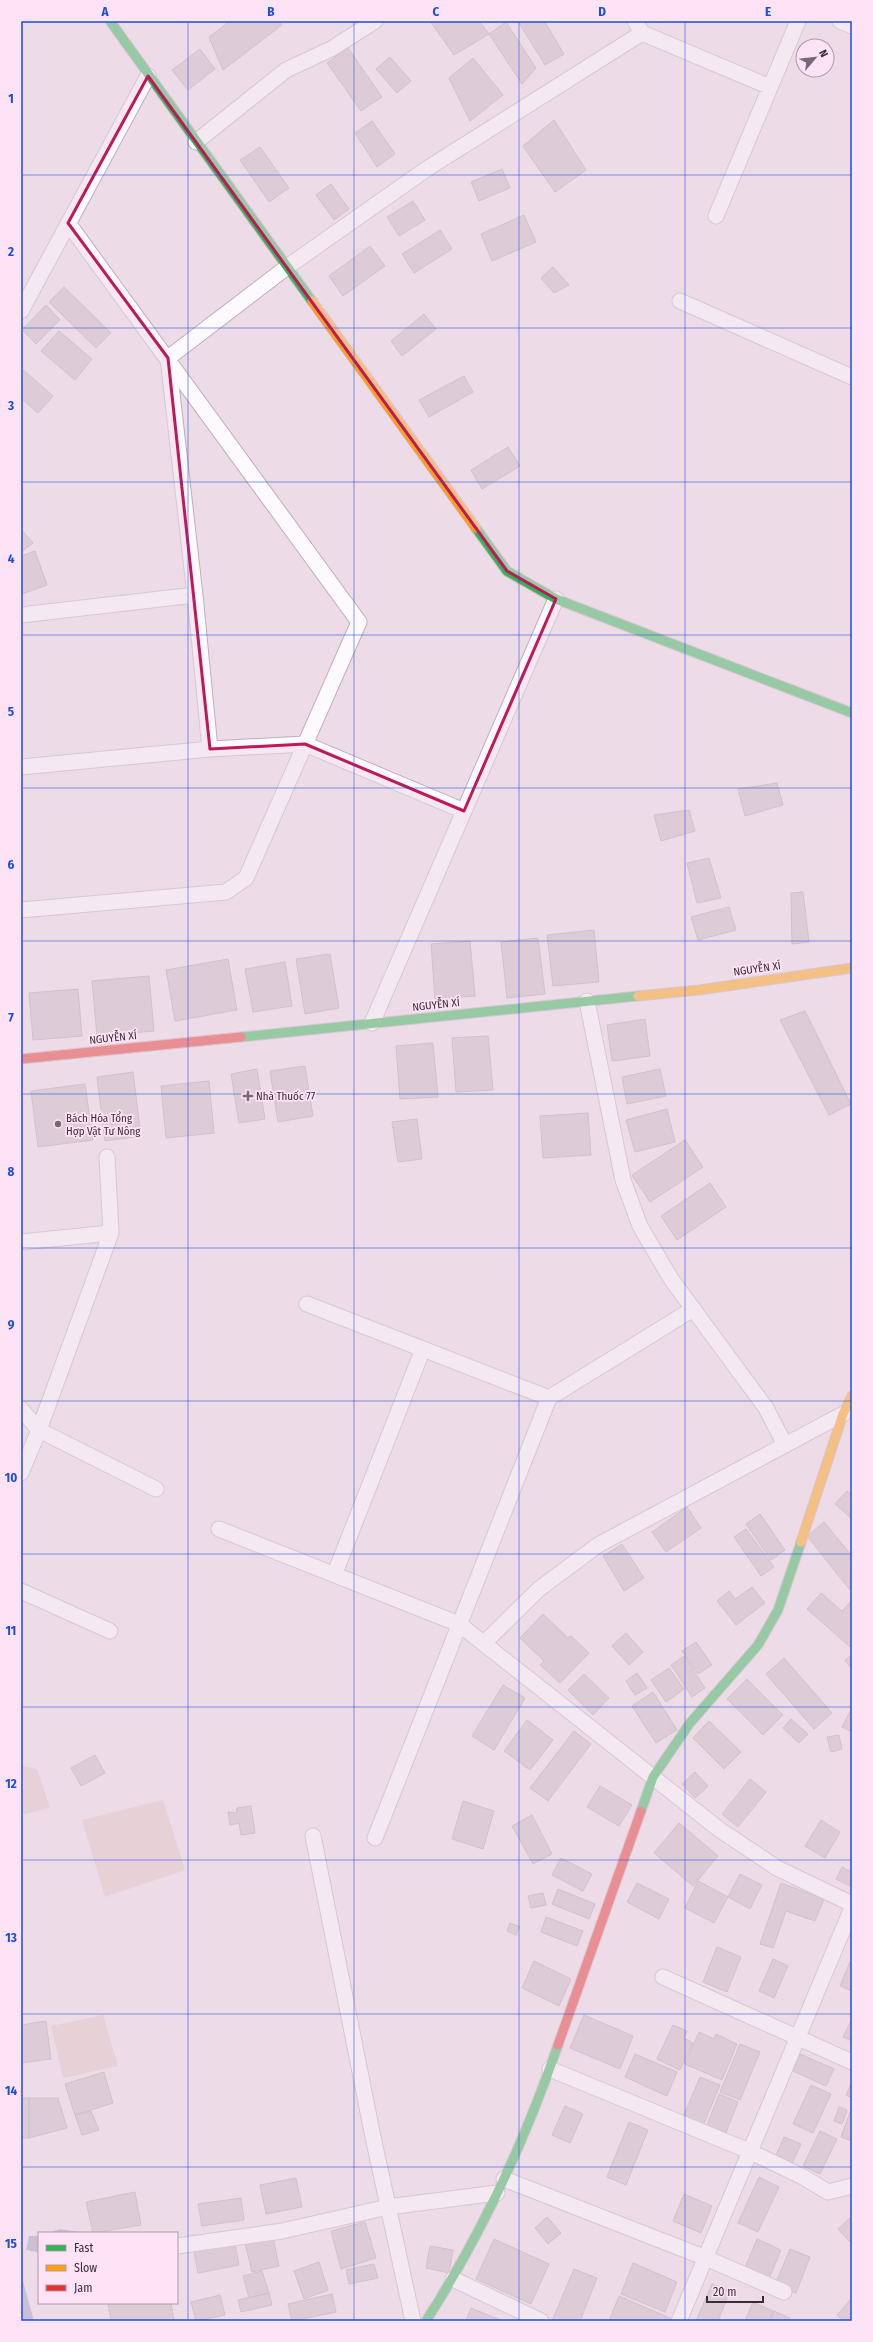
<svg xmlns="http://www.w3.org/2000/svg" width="873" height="2342" font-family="'Fira Sans Condensed',sans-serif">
  <rect width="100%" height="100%" fill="#eddbe8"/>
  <path fill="#e2c3c3" d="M 21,1766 L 37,1769 L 50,1808 L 21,1815 Z
    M 163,1800 L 185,1870 L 105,1897 L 82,1820 Z
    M 103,2015 L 118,2066 L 63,2078 L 51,2026 Z"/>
  <path fill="#a1a0be" d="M 60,2229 L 79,2232 L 49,2233 Z
    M 29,2236 L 39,2236 L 39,2256 L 37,2252 L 26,2250 Z
    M 21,2274 L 34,2321 L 21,2321 Z"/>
  <path fill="#cabbc2" stroke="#b1a2a9" d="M 230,21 L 279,21 L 282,25 L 223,70 L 209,37 Z
    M 430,21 L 479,21 L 489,34 L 454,55 Z
    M 518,21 L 544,21 L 564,54 L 545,65 Z
    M 506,22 L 536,68 L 522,84 L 489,34 Z
    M 348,48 L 382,97 L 361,111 L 327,63 Z
    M 200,49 L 215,69 L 188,90 L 172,70 Z
    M 390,57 L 411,81 L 397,93 L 376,69 Z
    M 473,58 L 503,95 L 470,121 L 449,78 Z
    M 554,120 L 586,170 L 555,192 L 523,146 Z
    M 372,121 L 395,154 L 377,167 L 355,133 Z
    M 260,147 L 289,188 L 269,202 L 240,160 Z
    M 502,169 L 510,188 L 479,201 L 471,182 Z
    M 331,184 L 349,209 L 334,220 L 316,195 Z
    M 413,201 L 425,220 L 399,236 L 387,217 Z
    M 524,215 L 536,242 L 492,261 L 481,234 Z
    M 440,230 L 452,249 L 414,273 L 402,254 Z
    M 370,246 L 385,266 L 343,296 L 329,276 Z
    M 553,267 L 569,285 L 554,293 L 541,278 Z
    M 64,287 L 111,333 L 96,348 L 49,302 Z
    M 46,305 L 60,320 L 36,344 L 22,330 Z
    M 424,314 L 436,329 L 402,356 L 391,341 Z
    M 59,331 L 92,359 L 75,380 L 41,351 Z
    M 21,368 L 53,396 L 38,413 L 21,398 Z
    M 464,376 L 473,392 L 429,417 L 419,400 Z
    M 508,447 L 520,466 L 482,489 L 471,470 Z
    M 21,529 L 33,543 L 21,552 Z
    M 35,551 L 47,585 L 22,594 L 21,556 Z
    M 777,783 L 783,805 L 745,816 L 738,789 Z
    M 689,810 L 695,831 L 661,841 L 654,815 Z
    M 709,858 L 721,898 L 697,903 L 687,863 Z
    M 803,892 L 809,942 L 792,944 L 791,893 Z
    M 729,907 L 736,930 L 698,940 L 691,917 Z
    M 594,930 L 599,982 L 553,986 L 547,935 Z
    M 538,938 L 545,994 L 507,998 L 501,942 Z
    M 470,941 L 475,996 L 435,999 L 431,944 Z
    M 330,954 L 339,1008 L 305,1014 L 296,959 Z
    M 228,959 L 237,1010 L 175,1021 L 166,970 Z
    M 285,962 L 292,1006 L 253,1012 L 245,969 Z
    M 149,976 L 154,1031 L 97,1036 L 92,981 Z
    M 78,989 L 82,1036 L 33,1040 L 29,993 Z
    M 805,1011 L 851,1104 L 829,1115 L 780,1020 Z
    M 645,1019 L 650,1056 L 612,1061 L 607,1025 Z
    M 488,1036 L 493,1090 L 456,1092 L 452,1038 Z
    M 433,1043 L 438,1097 L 400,1099 L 396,1046 Z
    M 305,1066 L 313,1116 L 278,1122 L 270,1071 Z
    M 257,1069 L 265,1119 L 239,1123 L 231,1074 Z
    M 660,1069 L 666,1096 L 627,1104 L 622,1077 Z
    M 133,1072 L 141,1136 L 105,1141 L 97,1077 Z
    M 209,1081 L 214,1133 L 166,1138 L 161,1086 Z
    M 85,1084 L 93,1140 L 38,1147 L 31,1091 Z
    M 667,1109 L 675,1142 L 635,1152 L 626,1120 Z
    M 588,1113 L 591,1155 L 543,1158 L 540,1116 Z
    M 417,1119 L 422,1159 L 398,1162 L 392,1122 Z
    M 685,1140 L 703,1167 L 650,1202 L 632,1175 Z
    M 710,1183 L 726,1207 L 677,1240 L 661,1216 Z
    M 847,1491 L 852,1495 L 852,1519 L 835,1504 Z
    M 687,1507 L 701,1528 L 666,1552 L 652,1532 Z
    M 760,1514 L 785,1550 L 771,1560 L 746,1524 Z
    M 824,1522 L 852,1556 L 850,1590 L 807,1536 Z
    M 746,1529 L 774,1567 L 761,1576 L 734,1537 Z
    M 622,1544 L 644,1578 L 624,1591 L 603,1556 Z
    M 752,1587 L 765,1603 L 736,1625 L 717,1601 L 729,1591 L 735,1599 Z
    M 821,1593 L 842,1611 L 852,1600 L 852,1645 L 850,1647 L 807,1609 Z
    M 543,1614 L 568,1638 L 571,1636 L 589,1653 L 560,1683 L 540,1665 L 544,1661 L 520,1638 Z
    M 626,1633 L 643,1652 L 629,1665 L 612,1646 Z
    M 696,1642 L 712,1665 L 698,1674 L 682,1651 Z
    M 852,1655 L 852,1669 L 845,1660 Z
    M 684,1656 L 705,1688 L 692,1697 L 671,1665 Z
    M 784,1658 L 832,1713 L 814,1729 L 766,1674 Z
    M 669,1668 L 684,1689 L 666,1702 L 651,1680 Z
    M 637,1673 L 647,1688 L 635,1695 L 626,1681 Z
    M 584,1674 L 609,1698 L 593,1715 L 568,1690 Z
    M 747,1679 L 783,1715 L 763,1735 L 727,1699 Z
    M 503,1685 L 525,1698 L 494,1750 L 472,1736 Z
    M 653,1692 L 677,1730 L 656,1743 L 632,1706 Z
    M 852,1708 L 852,1732 L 842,1727 Z
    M 791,1719 L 808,1734 L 799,1743 L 783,1728 Z
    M 527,1720 L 553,1740 L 530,1770 L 504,1751 Z
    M 709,1721 L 741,1752 L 724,1769 L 693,1738 Z
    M 574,1731 L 591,1744 L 548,1801 L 530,1788 Z
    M 839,1735 L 842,1749 L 831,1752 L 827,1737 Z
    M 95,1755 L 105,1773 L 81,1786 L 71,1768 Z
    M 695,1772 L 708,1786 L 695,1798 L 682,1784 Z
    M 750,1779 L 766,1792 L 738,1827 L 722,1814 Z
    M 600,1786 L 632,1805 L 619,1826 L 587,1807 Z
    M 463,1801 L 494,1811 L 483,1849 L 452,1839 Z
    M 251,1806 L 255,1833 L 241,1835 L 239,1823 L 230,1825 L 228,1812 L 236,1813 L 237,1808 Z
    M 532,1815 L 552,1854 L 533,1864 L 512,1826 Z
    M 821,1820 L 840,1832 L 825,1858 L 805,1846 Z
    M 679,1823 L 718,1856 L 693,1886 L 654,1853 Z
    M 561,1858 L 592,1874 L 583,1891 L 552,1875 Z
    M 842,1867 L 852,1872 L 852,1887 L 836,1879 Z
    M 740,1874 L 762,1885 L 750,1909 L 728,1897 Z
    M 698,1881 L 728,1897 L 714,1923 L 685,1908 Z
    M 637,1883 L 669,1899 L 659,1919 L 627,1902 Z
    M 781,1883 L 824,1899 L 815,1921 L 786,1911 L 773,1948 L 760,1944 Z
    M 558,1889 L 595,1904 L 589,1919 L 552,1904 Z
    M 543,1893 L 546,1905 L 531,1908 L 528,1896 Z
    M 546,1917 L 583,1931 L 577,1946 L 541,1932 Z
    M 510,1923 L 520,1927 L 516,1935 L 507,1931 Z
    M 717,1947 L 741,1957 L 727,1992 L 703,1982 Z
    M 773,1959 L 788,1966 L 774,1998 L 759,1991 Z
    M 534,1961 L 571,1979 L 559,2006 L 522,1988 Z
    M 850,1962 L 852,1963 L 852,1991 L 840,1986 Z
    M 584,2015 L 633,2036 L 620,2069 L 570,2048 Z
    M 852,2019 L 852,2041 L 843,2037 Z
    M 46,2021 L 51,2059 L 21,2063 L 21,2025 Z
    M 673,2025 L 687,2031 L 684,2038 L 693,2043 L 680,2070 L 657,2059 Z
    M 699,2032 L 714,2039 L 716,2034 L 737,2044 L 722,2080 L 685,2064 Z
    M 740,2044 L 760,2052 L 740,2100 L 720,2092 Z
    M 635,2054 L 677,2072 L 667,2096 L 625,2077 Z
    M 800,2054 L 834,2069 L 826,2086 L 793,2071 Z
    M 104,2072 L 113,2103 L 75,2115 L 65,2084 Z
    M 700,2077 L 720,2085 L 703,2126 L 683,2117 Z
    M 852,2082 L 852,2098 L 846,2095 Z
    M 811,2085 L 831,2094 L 813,2133 L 793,2124 Z
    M 719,2094 L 738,2102 L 725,2135 L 706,2128 Z
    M 21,2098 L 29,2098 L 29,2138 L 21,2138 Z
    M 29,2098 L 58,2098 L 67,2128 L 29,2138 Z
    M 565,2106 L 583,2114 L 570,2143 L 552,2135 Z
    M 839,2107 L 847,2110 L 842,2124 L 834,2121 Z
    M 852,2107 L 852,2141 L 841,2137 Z
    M 91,2111 L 99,2130 L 82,2135 L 75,2115 Z
    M 629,2122 L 648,2130 L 626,2185 L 607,2177 Z
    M 820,2131 L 837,2139 L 820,2174 L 803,2166 Z
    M 784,2137 L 801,2144 L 790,2168 L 774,2160 Z
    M 759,2177 L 779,2187 L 758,2232 L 738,2223 Z
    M 296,2178 L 302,2207 L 266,2214 L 260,2185 Z
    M 135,2192 L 141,2225 L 93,2233 L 86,2202 Z
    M 684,2194 L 712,2206 L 701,2233 L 673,2221 Z
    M 241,2198 L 244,2220 L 202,2226 L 198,2204 Z
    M 852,2216 L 852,2244 L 838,2229 Z
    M 547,2217 L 561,2233 L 548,2244 L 535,2228 Z
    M 365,2222 L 376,2258 L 341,2269 L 331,2231 Z
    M 273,2237 L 279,2266 L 252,2272 L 245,2243 Z
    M 494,2239 L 549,2264 L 531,2304 L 476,2279 Z
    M 757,2239 L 781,2250 L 768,2281 L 744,2270 Z
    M 235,2244 L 239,2265 L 198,2273 L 194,2252 Z
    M 430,2246 L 453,2250 L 449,2273 L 426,2268 Z
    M 790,2249 L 810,2257 L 796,2293 L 775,2285 Z
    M 319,2262 L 328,2290 L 304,2299 L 294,2271 Z
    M 633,2263 L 677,2282 L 665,2312 L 621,2294 Z
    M 374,2264 L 378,2278 L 349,2284 L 346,2270 Z
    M 574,2269 L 597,2278 L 580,2321 L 552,2321 Z
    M 262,2271 L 269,2293 L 249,2298 L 243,2276 Z
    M 712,2284 L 730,2291 L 718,2321 L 696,2321 Z
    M 269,2293 L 272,2305 L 241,2312 L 238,2300 Z
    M 332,2294 L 336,2312 L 292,2321 L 288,2304 Z
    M 220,2295 L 225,2315 L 196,2321 L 191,2302 Z
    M 619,2296 L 672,2319 L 671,2321 L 609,2321 Z
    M 852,2298 L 852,2321 L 843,2321 L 837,2315 Z
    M 753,2302 L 773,2311 L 769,2321 L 745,2321 Z
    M 108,2303 L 171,2303 L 174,2321 L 111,2321 Z
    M 471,2308 L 503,2321 L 466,2321 Z
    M 774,2311 L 790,2318 L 789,2321 L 770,2321 Z"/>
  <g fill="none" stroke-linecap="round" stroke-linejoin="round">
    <defs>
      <path id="street" d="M 635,21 L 642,33 L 770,87
        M 840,21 L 852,26
        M 196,142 L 286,70 L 331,49 L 375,21
        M 716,216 L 798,21
        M 680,301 L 852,377
        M 21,311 L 148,76
        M 21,615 L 195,595
        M 210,749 L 195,595 L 168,358 L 287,267 L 428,168 L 642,33
        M 21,767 L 210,749 L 305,744 L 464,811
        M 21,910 L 226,892 L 246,878 L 359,622 L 68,223
        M 587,1001 L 623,1180 L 640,1226 L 671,1279 L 766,1408 L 785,1445
        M 372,1023 L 556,599
        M 21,1242 L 111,1233
        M 307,1304 L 549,1398 L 375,1838
        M 549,1398 L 693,1309
        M 21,1409 L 39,1430 L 156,1489
        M 21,1473 L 39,1430 L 111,1233 L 107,1157
        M 219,1529 L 459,1624 L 720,1830 L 777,1868 L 852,1904
        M 335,1573 L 423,1349
        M 21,1591 L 110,1631
        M 484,1643 L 539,1589 L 598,1545 L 843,1414
        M 313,1836 L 373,2137 L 413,2321
        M 663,1977 L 852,2062
        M 550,2069 L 749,2151 L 803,2177 L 828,2192 L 852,2186
        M 504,2179 L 706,2258 L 784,2292
        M 177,2246 L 282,2231 L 388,2207 L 497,2193
        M 453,2279 L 541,2321
        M 679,2321 L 852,1908"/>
      <path id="fast" d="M 110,21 L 312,301
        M 476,528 L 507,571 L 556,599 L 852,713
        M 241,1037 L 638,996
        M 641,1811 L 653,1777 L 690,1723 L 758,1645 L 778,1610 L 801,1542
        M 426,2321 C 481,2235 525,2141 558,2045"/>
      <path id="slow" d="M 312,301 L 476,528
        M 638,996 L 699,990 L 852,968
        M 801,1542 L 843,1414 L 852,1396"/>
      <path id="jam" d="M 21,1059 L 241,1037
        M 558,2045 L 641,1811"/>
    </defs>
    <use href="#street" stroke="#beb0ba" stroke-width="17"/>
    <use href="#fast" stroke="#beb0ba" stroke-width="11"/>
    <use href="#slow" stroke="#beb0ba" stroke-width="11"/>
    <use href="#jam" stroke="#beb0ba" stroke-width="11"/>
    <use href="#street" stroke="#fcfafc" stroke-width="15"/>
    <use href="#fast" stroke="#30b455" stroke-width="9"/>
    <use href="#slow" stroke="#ff9f0a" stroke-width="9"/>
    <use href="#jam" stroke="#e5322d" stroke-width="9"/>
  </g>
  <path d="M0 0H873V2342H0ZM 148,76 L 507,571 L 556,599 L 464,811 L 305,744 L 210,749 L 168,358 L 68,223 Z" fill="#eddbe8" fill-opacity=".55" fill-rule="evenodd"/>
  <path fill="none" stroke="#c2185b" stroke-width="3" stroke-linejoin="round" d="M 148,76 L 507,571 L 556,599 L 464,811 L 305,744 L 210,749 L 168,358 L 68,223 Z"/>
  <path fill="none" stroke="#1d4ed8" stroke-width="1" stroke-opacity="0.55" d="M 188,21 L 188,2321M 354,21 L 354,2321M 519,21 L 519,2321M 685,21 L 685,2321M 21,175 L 852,175M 21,328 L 852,328M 21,482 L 852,482M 21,635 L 852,635M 21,788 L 852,788M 21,941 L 852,941M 21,1094 L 852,1094M 21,1248 L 852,1248M 21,1401 L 852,1401M 21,1554 L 852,1554M 21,1707 L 852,1707M 21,1860 L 852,1860M 21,2014 L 852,2014M 21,2167 L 852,2167"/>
  <g fill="#786a74" stroke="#fee3f6" stroke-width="1.5">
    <path d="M246 1090h4v4h4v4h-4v4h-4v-4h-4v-4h4z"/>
    <circle cx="58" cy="1124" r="4"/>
  </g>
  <g text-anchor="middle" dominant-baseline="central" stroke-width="3.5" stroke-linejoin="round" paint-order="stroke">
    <g font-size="11" fill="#392d36" stroke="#fee3f6">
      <text transform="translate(757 969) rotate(-8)">NGUYỄN XÍ</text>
      <text transform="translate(436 1005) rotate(-6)">NGUYỄN XÍ</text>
      <text transform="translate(113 1038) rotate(-6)">NGUYỄN XÍ</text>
    </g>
    <g font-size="11" fill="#392d36" stroke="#fee3f6" text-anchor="start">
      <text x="256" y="1096">Nhà Thuốc 77</text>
      <text x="66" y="1118">Bách Hóa Tổng<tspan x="66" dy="13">Hợp Vật Tư Nông</tspan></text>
    </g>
  </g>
  <rect width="873" height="2342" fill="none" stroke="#fee3f6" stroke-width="44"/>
  <rect x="38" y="2232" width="140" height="72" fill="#fee3f6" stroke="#af9aa9"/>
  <rect x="46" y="2245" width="20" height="6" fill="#30b455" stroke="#af9aa9"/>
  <text x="74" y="2252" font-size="12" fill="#392d36">Fast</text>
  <rect x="46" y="2265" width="20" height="6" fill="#ff9f0a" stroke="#af9aa9"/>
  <text x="74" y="2272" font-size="12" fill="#392d36">Slow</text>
  <rect x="46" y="2285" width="20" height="6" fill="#e5322d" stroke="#af9aa9"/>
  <text x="74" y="2292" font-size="12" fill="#392d36">Jam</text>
  <g transform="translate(815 58) rotate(62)"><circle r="19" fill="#fee3f6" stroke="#af9aa9"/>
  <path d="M0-3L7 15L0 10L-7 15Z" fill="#786a74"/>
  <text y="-6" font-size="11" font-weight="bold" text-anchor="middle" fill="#392d36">N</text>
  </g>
  <path d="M707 2296v6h56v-6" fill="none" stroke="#392d36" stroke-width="2"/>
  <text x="713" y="2296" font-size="12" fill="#392d36" stroke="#fee3f6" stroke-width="3" paint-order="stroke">20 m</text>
  <rect x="22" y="22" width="829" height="2298" fill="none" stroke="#1d4ed8" stroke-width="1.5"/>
  <g font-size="13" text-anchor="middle" font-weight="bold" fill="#1d4ed8">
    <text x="105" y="16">A</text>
    <text x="271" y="16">B</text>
    <text x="436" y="16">C</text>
    <text x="602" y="16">D</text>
    <text x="768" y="16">E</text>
    <text x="11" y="103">1</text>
    <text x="11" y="256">2</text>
    <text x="11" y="410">3</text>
    <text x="11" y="563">4</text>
    <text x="11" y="716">5</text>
    <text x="11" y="869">6</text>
    <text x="11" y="1022">7</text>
    <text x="11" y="1176">8</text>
    <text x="11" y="1329">9</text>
    <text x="11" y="1482">10</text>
    <text x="11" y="1635">11</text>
    <text x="11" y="1788">12</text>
    <text x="11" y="1942">13</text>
    <text x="11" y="2095">14</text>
    <text x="11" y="2248">15</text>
  </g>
</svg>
